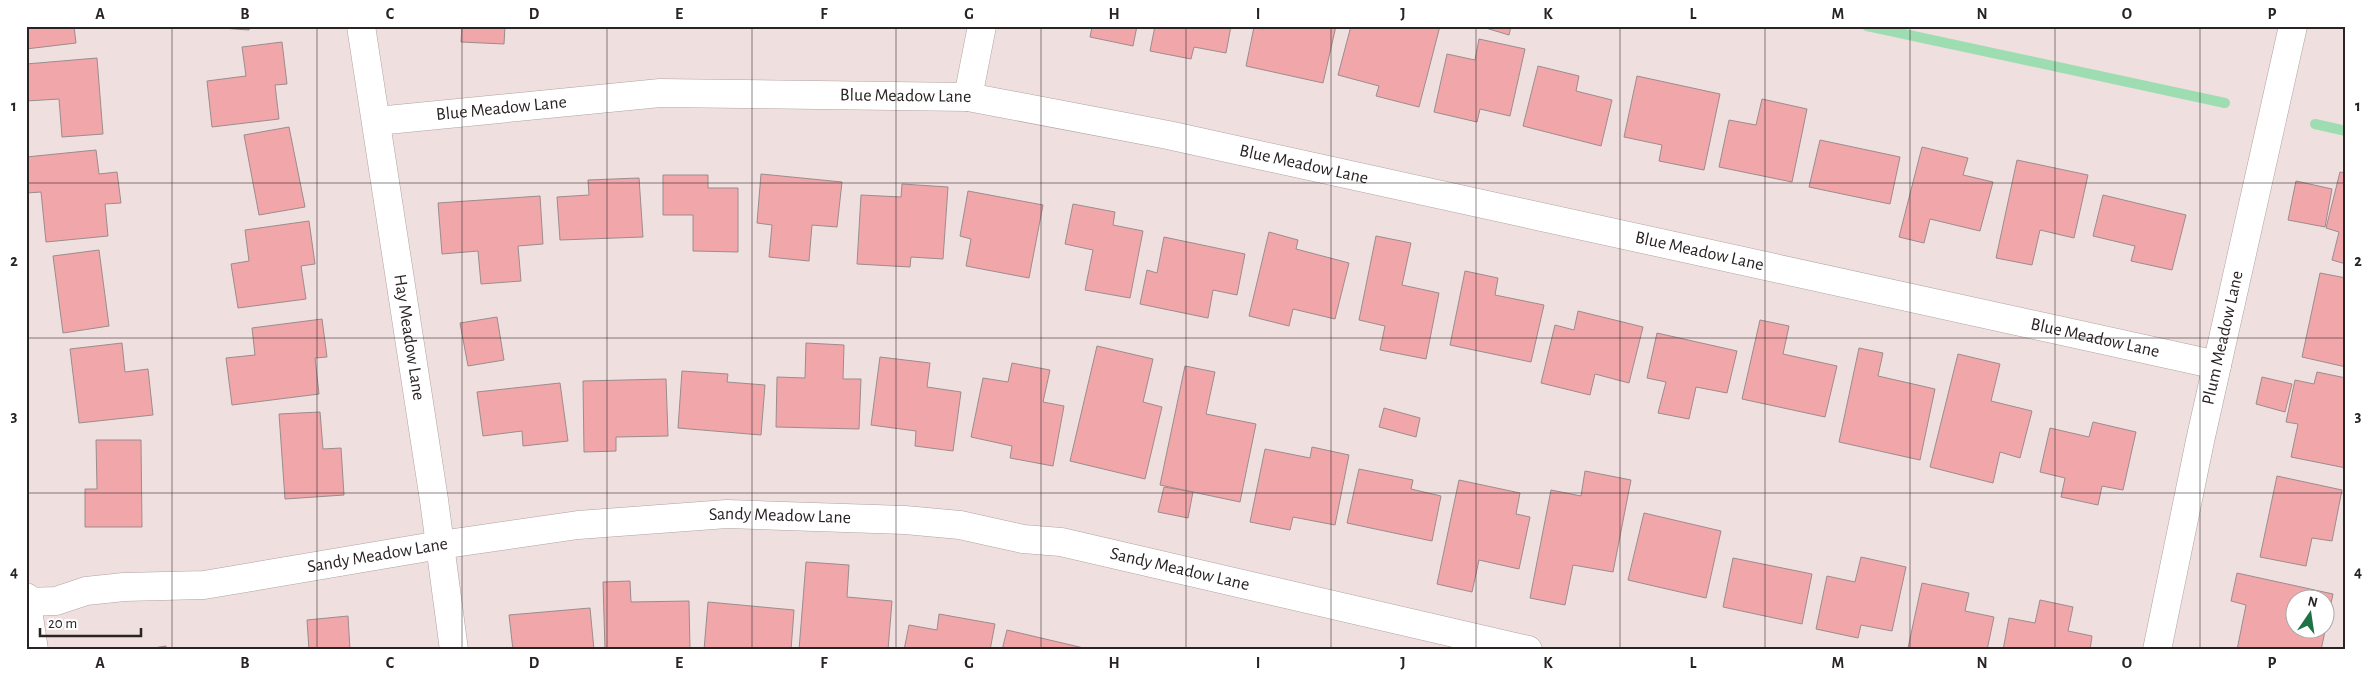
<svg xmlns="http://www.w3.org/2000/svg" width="2372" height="676" font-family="'Alegreya Sans',sans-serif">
  <rect width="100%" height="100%" fill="#f0dfdf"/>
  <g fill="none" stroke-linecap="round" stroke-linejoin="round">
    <path stroke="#9eddb2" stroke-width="10" d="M 1867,26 L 2225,103
      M 2315,124 L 2346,131"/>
  </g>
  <path fill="#f1a6aa" stroke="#9c8c8d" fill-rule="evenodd" d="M 26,26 L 74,26 L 76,43 L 26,49 Z
    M 194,26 L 249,26 L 249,30 Z
    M 462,26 L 505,26 L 504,44 L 461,42 Z
    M 1088,26 L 1137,26 L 1133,46 L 1090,37 L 1092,27 Z
    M 1155,26 L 1231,26 L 1226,53 L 1194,47 L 1191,59 L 1150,51 Z
    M 1263,26 L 1336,26 L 1323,83 L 1246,66 L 1254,27 L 1263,29 Z
    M 1351,26 L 1440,26 L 1419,107 L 1376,96 L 1379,86 L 1338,75 Z
    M 1479,26 L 1511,26 L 1509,35 Z
    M 1479,39 L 1525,49 L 1510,116 L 1480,109 L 1477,122 L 1434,112 L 1447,54 L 1475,60 Z
    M 282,42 L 287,84 L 275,85 L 279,119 L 212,127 L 207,81 L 246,76 L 242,47 Z
    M 97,58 L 103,134 L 62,137 L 59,99 L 26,101 L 26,64 Z
    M 1538,66 L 1579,76 L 1576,91 L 1612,100 L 1601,146 L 1523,126 Z
    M 1637,76 L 1720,94 L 1704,170 L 1659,161 L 1662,145 L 1624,137 Z
    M 1762,99 L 1807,109 L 1792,182 L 1719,167 L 1729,120 L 1756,125 Z
    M 289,127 L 305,207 L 259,215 L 244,135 Z
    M 1820,140 L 1900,157 L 1890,204 L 1809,187 Z
    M 1922,147 L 1968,158 L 1963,175 L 1993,182 L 1980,231 L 1930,219 L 1924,243 L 1899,237 Z
    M 96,150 L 99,174 L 117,172 L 121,203 L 105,204 L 108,236 L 46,242 L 41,192 L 27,193 L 26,157 Z
    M 2017,160 L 2088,175 L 2074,238 L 2040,230 L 2032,265 L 1996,258 Z
    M 2340,172 L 2346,173 L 2346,264 L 2332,260 L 2339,232 L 2326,228 Z
    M 761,174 L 842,182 L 837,227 L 812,225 L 809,261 L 769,257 L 772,225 L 757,223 Z
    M 663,175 L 708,175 L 708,188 L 738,188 L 738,252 L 693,251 L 693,215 L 663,215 Z
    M 639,178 L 643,237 L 560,240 L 557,197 L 589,195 L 588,180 Z
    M 2296,181 L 2332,189 L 2325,227 L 2288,220 Z
    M 902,184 L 948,187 L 943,259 L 911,257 L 910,267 L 857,264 L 861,195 L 901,197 Z
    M 968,191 L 1043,205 L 1029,278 L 966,266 L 971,239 L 960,236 Z
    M 2103,195 L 2186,215 L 2172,270 L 2131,261 L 2135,246 L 2093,236 Z
    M 540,196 L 543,244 L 518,246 L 521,281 L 481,284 L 478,251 L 442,254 L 438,203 Z
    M 1073,204 L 1115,212 L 1113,225 L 1143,231 L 1130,298 L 1085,290 L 1093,250 L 1065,244 Z
    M 309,221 L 315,264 L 301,266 L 306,299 L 238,308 L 231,264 L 249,261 L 245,230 Z
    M 1269,232 L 1298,240 L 1296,249 L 1349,263 L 1335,319 L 1293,309 L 1289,326 L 1249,316 Z
    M 1376,236 L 1411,243 L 1402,285 L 1439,293 L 1426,359 L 1380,350 L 1385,326 L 1359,320 Z
    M 1164,237 L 1245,254 L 1237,295 L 1213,290 L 1208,318 L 1140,304 L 1147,270 L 1157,273 Z
    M 99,250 L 109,326 L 63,333 L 53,256 Z
    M 1465,271 L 1498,278 L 1495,295 L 1544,305 L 1531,362 L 1450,345 Z
    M 2320,273 L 2346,278 L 2346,367 L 2302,357 Z
    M 1578,311 L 1643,327 L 1629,383 L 1595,374 L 1590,395 L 1541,383 L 1555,325 L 1574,330 Z
    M 497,317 L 504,360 L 468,366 L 460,323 Z
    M 322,319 L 327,357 L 315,358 L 319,394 L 232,405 L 226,358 L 255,355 L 252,328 Z
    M 1760,320 L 1789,326 L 1783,354 L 1837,366 L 1825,417 L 1742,399 Z
    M 1657,333 L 1737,351 L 1727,393 L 1696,387 L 1689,419 L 1658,413 L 1666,382 L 1647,378 Z
    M 122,343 L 125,372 L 148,369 L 153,415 L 79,423 L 70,349 Z
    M 806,343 L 844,345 L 843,379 L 861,379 L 859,429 L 776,427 L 777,377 L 805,378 Z
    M 1097,346 L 1153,359 L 1143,402 L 1162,407 L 1145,479 L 1070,461 Z
    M 1859,348 L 1883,353 L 1878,376 L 1935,389 L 1920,460 L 1839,442 Z
    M 1958,354 L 2000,364 L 1991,401 L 2032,411 L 2020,458 L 2000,452 L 1993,483 L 1930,467 Z
    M 880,357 L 930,363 L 927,387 L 961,392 L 953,451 L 915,446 L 916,431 L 871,425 Z
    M 1012,363 L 1050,370 L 1043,402 L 1064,406 L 1053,466 L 1010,458 L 1012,446 L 971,437 L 983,378 L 1008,382 Z
    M 1185,366 L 1215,372 L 1206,414 L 1256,424 L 1240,502 L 1160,485 Z
    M 682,371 L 728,374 L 727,382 L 765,385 L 761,435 L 678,428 Z
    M 2317,372 L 2346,378 L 2346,468 L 2291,457 L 2298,424 L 2286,422 L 2295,380 L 2314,384 Z
    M 2262,377 L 2292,384 L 2285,412 L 2256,404 Z
    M 666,379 L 668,436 L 616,437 L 616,451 L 584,452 L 583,381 Z
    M 560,383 L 568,441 L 523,446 L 522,431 L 483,436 L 477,392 Z
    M 1384,408 L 1420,418 L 1416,437 L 1379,427 Z
    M 320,412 L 323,449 L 341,448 L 344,495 L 285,499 L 279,414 Z
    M 2093,422 L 2136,432 L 2123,490 L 2102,486 L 2098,505 L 2061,497 L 2065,478 L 2040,472 L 2050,428 L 2089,437 Z
    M 96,440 L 141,440 L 142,527 L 85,527 L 85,489 L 97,489 Z
    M 1312,447 L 1349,455 L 1335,525 L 1293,517 L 1290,530 L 1250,522 L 1265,449 L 1310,458 Z
    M 1359,469 L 1413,480 L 1411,489 L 1441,496 L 1432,541 L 1347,523 Z
    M 1585,471 L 1631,480 L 1613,572 L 1573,565 L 1565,605 L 1530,598 L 1551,490 L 1581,496 Z
    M 2277,476 L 2342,490 L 2332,541 L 2312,538 L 2306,566 L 2260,557 Z
    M 1459,480 L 1520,493 L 1516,514 L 1530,517 L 1519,569 L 1479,560 L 1472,592 L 1437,584 Z
    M 1164,487 L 1193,492 L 1188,518 L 1158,512 Z
    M 1644,513 L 1721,531 L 1706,598 L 1628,580 Z
    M 1861,557 L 1906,567 L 1892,631 L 1861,625 L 1858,638 L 1816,629 L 1827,576 L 1855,582 Z
    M 1733,558 L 1812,574 L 1802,624 L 1723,607 Z
    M 806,562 L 849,565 L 847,597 L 892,601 L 888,650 L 799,650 Z
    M 2237,573 L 2333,594 L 2321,650 L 2237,650 L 2246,605 L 2231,601 ZM 2294,598 L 2324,598 L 2324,628 L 2294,628 Z
    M 630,581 L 631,602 L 689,601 L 690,650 L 605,650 L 603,582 Z
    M 1922,583 L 1969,593 L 1965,611 L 1994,617 L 1987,650 L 1908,648 Z
    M 2040,600 L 2073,607 L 2068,631 L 2092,636 L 2090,650 L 2003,650 L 2009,618 L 2035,623 Z
    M 708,602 L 794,610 L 791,650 L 704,650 Z
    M 590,608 L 594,650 L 513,650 L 509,615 Z
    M 939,614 L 995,624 L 990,650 L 904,650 L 909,625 L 937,630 Z
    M 348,616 L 350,650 L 309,650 L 307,620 Z
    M 1007,630 L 1088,649 L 1088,650 L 1002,650 Z
    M 166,646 L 166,650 L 141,650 Z"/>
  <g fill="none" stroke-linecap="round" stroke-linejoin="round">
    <defs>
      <g id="minor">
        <path id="s1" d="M 361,26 L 434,500 L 454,650"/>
        <path d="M 968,97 L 982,26"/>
        <path id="s2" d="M 377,121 L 660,93 L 968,97 L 1168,135 L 2217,365"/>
        <path d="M 26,597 L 34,650"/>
        <path id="s3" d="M 26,602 L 56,601 L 86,591 L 124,587 L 204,585 L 440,545 L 578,525 L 727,514 L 905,520 L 960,525 L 1023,539 L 1061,542 L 1528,650"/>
        <path id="s4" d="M 2157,650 L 2200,441 L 2293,26"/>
      </g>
    </defs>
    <use href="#minor" stroke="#b2a2a2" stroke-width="29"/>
    <use href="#minor" stroke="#fff" stroke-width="28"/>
  </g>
  <path fill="none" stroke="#292323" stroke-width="1" stroke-opacity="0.55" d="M 172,26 L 172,650M 317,26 L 317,650M 462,26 L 462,650M 607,26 L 607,650M 752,26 L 752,650M 896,26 L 896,650M 1041,26 L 1041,650M 1186,26 L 1186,650M 1331,26 L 1331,650M 1476,26 L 1476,650M 1620,26 L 1620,650M 1765,26 L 1765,650M 1910,26 L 1910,650M 2055,26 L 2055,650M 2200,26 L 2200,650M 26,183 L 2346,183M 26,338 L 2346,338M 26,493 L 2346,493"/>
  <g text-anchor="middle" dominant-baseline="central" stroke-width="4" stroke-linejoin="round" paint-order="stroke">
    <g font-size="18" fill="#292323" stroke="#fff">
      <text stroke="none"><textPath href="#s2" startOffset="530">Blue Meadow Lane</textPath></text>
      <text stroke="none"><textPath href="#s2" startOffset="125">Blue Meadow Lane</textPath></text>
      <text stroke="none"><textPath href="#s2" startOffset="935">Blue Meadow Lane</textPath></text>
      <text stroke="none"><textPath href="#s2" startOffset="1340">Blue Meadow Lane</textPath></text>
      <text stroke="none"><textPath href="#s1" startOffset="315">Hay Meadow Lane</textPath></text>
      <text stroke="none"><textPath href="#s2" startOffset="1745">Blue Meadow Lane</textPath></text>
      <text stroke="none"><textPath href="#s4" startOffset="319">Plum Meadow Lane</textPath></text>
      <text stroke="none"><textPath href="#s3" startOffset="761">Sandy Meadow Lane</textPath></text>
      <text stroke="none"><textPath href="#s3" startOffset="356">Sandy Meadow Lane</textPath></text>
      <text stroke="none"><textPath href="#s3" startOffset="1166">Sandy Meadow Lane</textPath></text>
    </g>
  </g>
  <rect width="2372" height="676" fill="none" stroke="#ffffff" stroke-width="55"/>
  <g transform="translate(2310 614) rotate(13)"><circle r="24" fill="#ffffff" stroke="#a9a7a7"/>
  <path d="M0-4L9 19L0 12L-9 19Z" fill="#1f7243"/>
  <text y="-8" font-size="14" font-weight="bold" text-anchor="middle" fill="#292323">N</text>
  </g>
  <path d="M40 628v8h101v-8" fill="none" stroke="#292323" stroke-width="2.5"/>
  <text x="48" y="628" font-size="15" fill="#292323" stroke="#ffffff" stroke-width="4" paint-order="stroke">20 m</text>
  <rect x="28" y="28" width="2316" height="620" fill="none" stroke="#292323" stroke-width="2"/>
  <g font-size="16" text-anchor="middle" font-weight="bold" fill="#292323">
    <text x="100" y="19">A</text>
    <text x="245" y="19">B</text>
    <text x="390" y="19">C</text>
    <text x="534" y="19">D</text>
    <text x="679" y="19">E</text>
    <text x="824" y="19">F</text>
    <text x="969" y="19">G</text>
    <text x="1114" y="19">H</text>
    <text x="1258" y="19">I</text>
    <text x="1403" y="19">J</text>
    <text x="1548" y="19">K</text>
    <text x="1693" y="19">L</text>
    <text x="1838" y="19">M</text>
    <text x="1982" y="19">N</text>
    <text x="2127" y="19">O</text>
    <text x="2272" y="19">P</text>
    <text x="14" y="111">1</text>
    <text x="2358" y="111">1</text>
    <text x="14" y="266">2</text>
    <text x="2358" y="266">2</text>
    <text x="14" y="421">3</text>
    <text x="2358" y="421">3</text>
    <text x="14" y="577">4</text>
    <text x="2358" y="577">4</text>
    <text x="100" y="668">A</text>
    <text x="245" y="668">B</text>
    <text x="390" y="668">C</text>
    <text x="534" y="668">D</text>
    <text x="679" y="668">E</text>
    <text x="824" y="668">F</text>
    <text x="969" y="668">G</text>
    <text x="1114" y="668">H</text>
    <text x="1258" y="668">I</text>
    <text x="1403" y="668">J</text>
    <text x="1548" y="668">K</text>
    <text x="1693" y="668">L</text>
    <text x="1838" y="668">M</text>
    <text x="1982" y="668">N</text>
    <text x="2127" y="668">O</text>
    <text x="2272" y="668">P</text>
  </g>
</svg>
